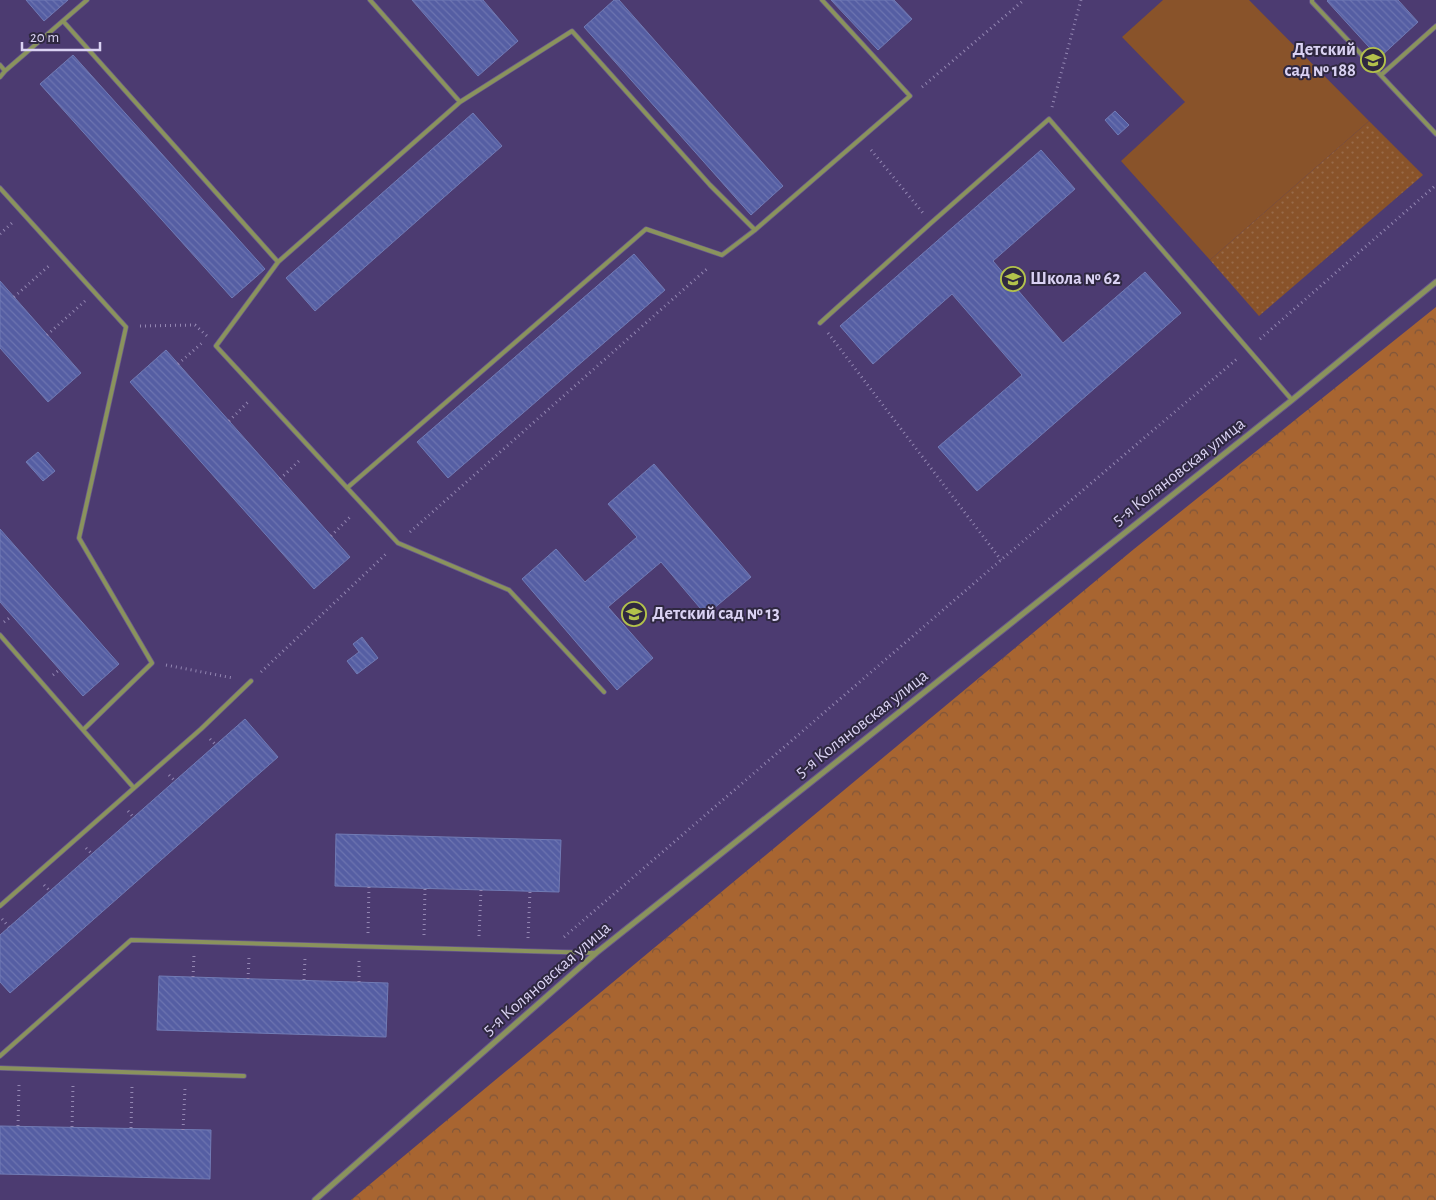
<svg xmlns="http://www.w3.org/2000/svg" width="1436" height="1200" font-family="'Alegreya Sans',sans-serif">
  <defs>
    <pattern id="forest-crowns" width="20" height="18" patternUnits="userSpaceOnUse" patternTransform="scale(1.25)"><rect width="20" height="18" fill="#a86531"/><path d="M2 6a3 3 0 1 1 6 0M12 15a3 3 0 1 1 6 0" fill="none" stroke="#7f563b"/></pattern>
    <pattern id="park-dots" width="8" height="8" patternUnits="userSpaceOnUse" patternTransform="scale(1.25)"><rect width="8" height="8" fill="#89532a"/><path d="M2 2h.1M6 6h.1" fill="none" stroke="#996b49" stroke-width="1.8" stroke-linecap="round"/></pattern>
    <pattern id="building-back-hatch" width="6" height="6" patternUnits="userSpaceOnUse" patternTransform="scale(1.25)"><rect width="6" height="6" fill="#555ea3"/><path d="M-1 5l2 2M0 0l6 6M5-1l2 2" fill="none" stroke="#6d74b0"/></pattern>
  </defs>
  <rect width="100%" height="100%" fill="#4c3b71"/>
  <path fill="#89532a" d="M 1163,0 L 1249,0 L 1369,121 L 1210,260 L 1121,161 L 1185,102 L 1122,37 Z"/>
  <path fill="url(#forest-crowns)" d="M 1436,307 L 1436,1200 L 351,1200 L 1134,549 Z"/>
  <path fill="url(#park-dots)" d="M 1369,121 L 1423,175 L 1259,316 L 1210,260 Z"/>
  <path fill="url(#building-back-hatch)" stroke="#717bb5" d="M 26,0 L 68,0 L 44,21 Z
    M 412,0 L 483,0 L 518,41 L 478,76 Z
    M 614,0 L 619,0 L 783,186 L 751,215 L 584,27 Z
    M 831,0 L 894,0 L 912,19 L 878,50 Z
    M 1328,0 L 1398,0 L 1418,22 L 1379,58 L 1327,1 Z
    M 73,55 L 265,269 L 232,298 L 40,84 Z
    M 1115,111 L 1129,125 L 1118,135 L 1105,120 Z
    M 473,113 L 502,146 L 315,311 L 286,278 Z
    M 1041,150 L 1075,189 L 993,261 L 1063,343 L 1145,272 L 1181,313 L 977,491 L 938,447 L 1022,375 L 952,294 L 873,364 L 840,326 Z
    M 634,254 L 665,290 L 448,478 L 417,442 Z
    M 0,281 L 81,373 L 48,402 L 0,348 Z
    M 166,350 L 350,557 L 314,589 L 130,382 Z
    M 38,452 L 55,471 L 43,481 L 26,462 Z
    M 654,464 L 751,577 L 706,615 L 661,562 L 608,607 L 653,658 L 617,690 L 522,579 L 556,549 L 585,582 L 637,537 L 608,504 Z
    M 0,529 L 119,664 L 83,696 L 0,602 Z
    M 362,637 L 378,658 L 357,674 L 347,661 L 359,652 L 353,644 Z
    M 245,719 L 278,757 L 10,993 L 0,982 L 0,935 Z
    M 336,834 L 561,840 L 559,892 L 335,886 Z
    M 159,976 L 388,983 L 386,1037 L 157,1030 Z
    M 0,1126 L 211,1130 L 210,1179 L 0,1174 Z"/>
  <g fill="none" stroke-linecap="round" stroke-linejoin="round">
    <defs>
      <path id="service" d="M 370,0 L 460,102 L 572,31 L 710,185 L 755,230
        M 1312,0 L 1312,2 L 1436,134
        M 63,21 L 278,262 L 216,346 L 398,543 L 509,590 L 604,692
        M 0,65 L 5,71 L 87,0
        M 1381,75 L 1436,26
        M 0,77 L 5,71
        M 0,188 L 126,327 L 79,538 L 152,663 L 83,730 L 134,788
        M 278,262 L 460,102
        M 820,323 L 931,223 L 1049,119 L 1292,400
        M 347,488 L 646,229 L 722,255 L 755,230 L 910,96 L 822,0
        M 0,635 L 83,730
        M 0,906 L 201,729 L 251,681
        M 0,1056 L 131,940 L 596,953
        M 0,1068 L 244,1076"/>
      <path id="minor" d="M 315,1200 L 596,953 L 1292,400 L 1436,282"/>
    </defs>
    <use href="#service" stroke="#68598b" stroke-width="5.5"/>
    <use href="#minor" stroke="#68598b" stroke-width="7"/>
    <path stroke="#9386b2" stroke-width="3" stroke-dasharray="1 4" stroke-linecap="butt" d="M 922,87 L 1024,0
      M 1052,107 L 1081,0
      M 871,150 L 923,213
      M 0,234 L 13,222
      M 14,297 L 51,264
      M 140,326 L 195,325 L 207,336
      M 828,333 L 1001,560
      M 47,335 L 85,301
      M 1260,339 L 1436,185
      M 178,364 L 202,343
      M 229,421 L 248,402
      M 280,479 L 301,459
      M 410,532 L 709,267
      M 331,536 L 352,515
      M 4,622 L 12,616
      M 166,665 L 233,678
      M 261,672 L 387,553
      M 53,675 L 59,670
      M 210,739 L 216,745
      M 169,775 L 175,781
      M 128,811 L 134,818
      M 86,848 L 92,854
      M 44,885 L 50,891
      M 2,919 L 9,927
      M 368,933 L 369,886
      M 424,935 L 425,888
      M 479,936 L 481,890
      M 564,937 L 1001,560 L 1238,358
      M 528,938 L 530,891
      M 193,977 L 194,955
      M 248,979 L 249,957
      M 304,980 L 305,958
      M 359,982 L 359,960
      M 18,1126 L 19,1084
      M 72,1127 L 73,1085
      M 131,1128 L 132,1086
      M 183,1130 L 185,1088"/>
    <use href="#service" stroke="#8a935d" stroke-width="4"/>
    <use href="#minor" stroke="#8a935d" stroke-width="5"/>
  </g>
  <defs>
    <symbol id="school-ring" viewBox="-11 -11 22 22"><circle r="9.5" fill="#2f2841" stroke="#b3c24b" stroke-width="1.5"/><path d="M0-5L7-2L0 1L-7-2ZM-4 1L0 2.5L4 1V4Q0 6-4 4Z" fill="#b3c24b"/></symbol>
  </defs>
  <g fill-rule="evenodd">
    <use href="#school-ring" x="1359" y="46" width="28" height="28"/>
    <use href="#school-ring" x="999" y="265" width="28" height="28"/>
    <use href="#school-ring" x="620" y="600" width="28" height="28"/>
  </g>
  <g text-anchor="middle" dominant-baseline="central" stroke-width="4" stroke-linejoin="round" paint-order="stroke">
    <g font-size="18" font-weight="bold" fill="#dad2f3" stroke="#2f2841" text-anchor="start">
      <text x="1356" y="50" text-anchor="end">Детский<tspan x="1356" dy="21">сад № 188</tspan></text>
      <text x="1030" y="279">Школа № 62</text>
      <text x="652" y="614">Детский сад № 13</text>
    </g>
    <g font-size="18" fill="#dad2f3" stroke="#2f2841">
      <text transform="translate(1179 472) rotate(-38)">5-я Коляновская улица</text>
      <text transform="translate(862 724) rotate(-38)">5-я Коляновская улица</text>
      <text transform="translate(547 979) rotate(-41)">5-я Коляновская улица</text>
    </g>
  </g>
  <path d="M22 42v8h78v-8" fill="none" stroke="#dad2f3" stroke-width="2.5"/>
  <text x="30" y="42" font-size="15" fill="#dad2f3" stroke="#2f2841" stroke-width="4" paint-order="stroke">20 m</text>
</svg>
